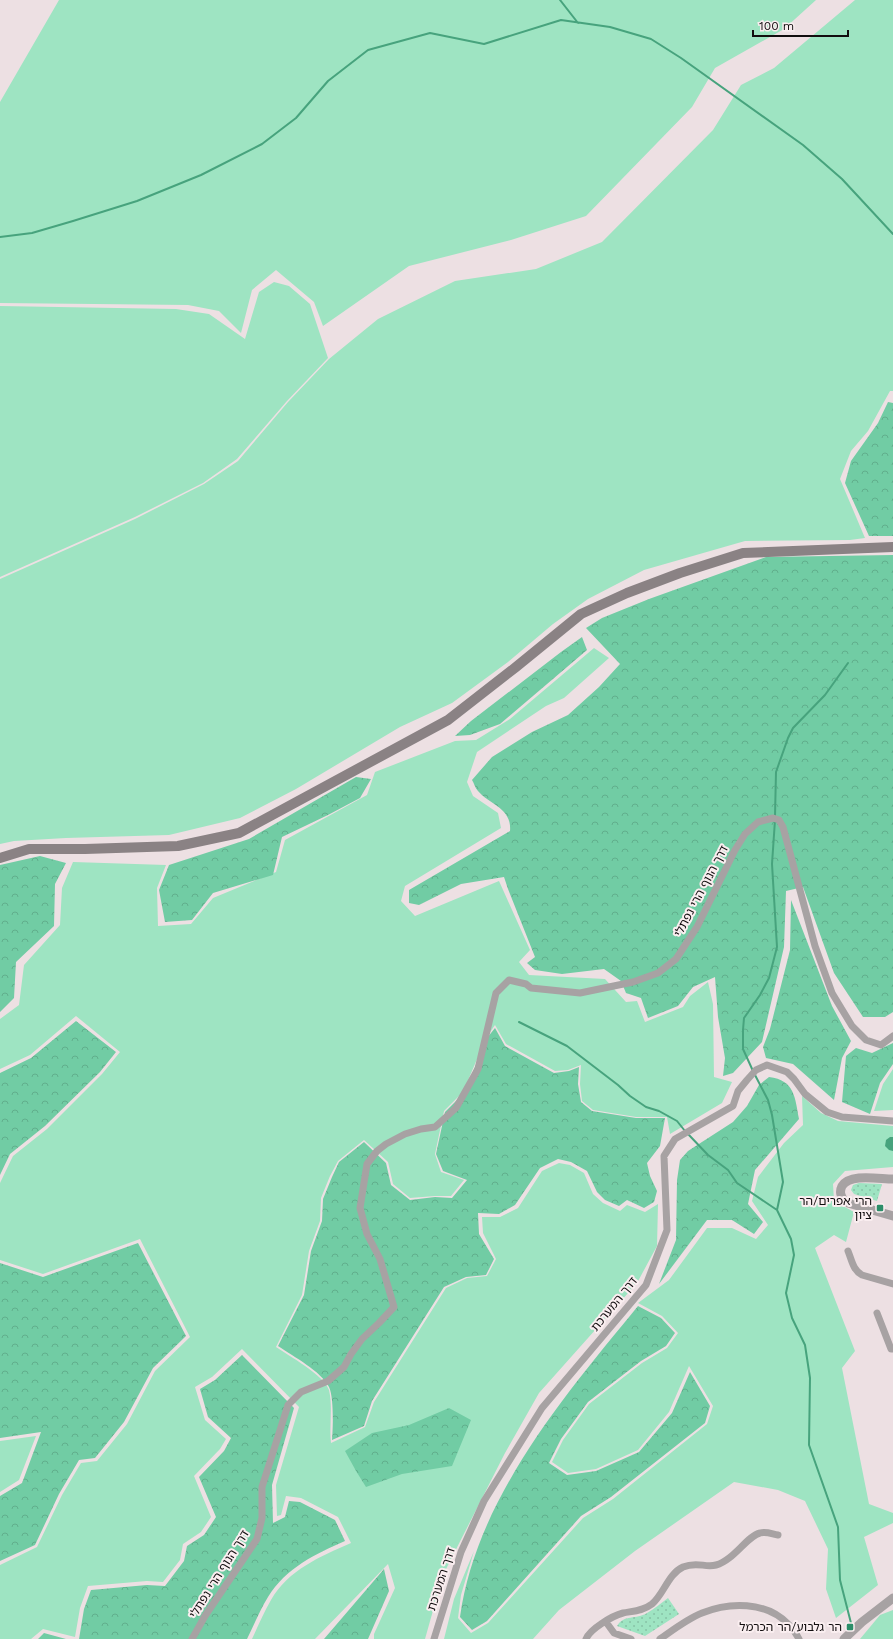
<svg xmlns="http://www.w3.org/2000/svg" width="893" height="1639" font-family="'Work Sans','Noto Sans Hebrew',sans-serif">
  <defs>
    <pattern id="forest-crowns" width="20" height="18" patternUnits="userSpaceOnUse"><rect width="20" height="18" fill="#71cca4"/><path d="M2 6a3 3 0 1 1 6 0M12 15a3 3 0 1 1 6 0" fill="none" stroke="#61ae8c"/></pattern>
    <pattern id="park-dots" width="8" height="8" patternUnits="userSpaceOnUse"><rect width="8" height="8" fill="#9ee4c2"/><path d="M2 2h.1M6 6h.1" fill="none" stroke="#87c2a6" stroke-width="1.8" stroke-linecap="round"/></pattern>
  </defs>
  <rect width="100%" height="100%" fill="#ede0e3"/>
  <path fill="#9ee4c2" d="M 59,0 L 816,0 L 784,29 L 715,68 L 692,107 L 586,216 L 511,240 L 409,266 L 323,326 L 314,302 L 276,270 L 252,290 L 241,333 L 219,311 L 188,305 L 0,303 L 0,102 Z
    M 855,0 L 893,0 L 893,391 L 890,391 L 868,431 L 851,451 L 840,479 L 865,538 L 850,540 L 745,541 L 644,570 L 588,599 L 553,624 L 508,662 L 452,703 L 400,727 L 296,789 L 240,818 L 169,835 L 66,838 L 14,841 L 0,844 L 0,579 L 135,519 L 204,484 L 238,461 L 288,402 L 329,359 L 378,319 L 455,281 L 536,269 L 602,242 L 713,130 L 741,85 L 774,68 Z
    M 274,282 L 289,286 L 310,304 L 328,358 L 287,401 L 237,459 L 203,483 L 135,517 L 0,577 L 0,306 L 176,309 L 209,314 L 245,339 L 259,292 Z
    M 594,648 L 609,658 L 564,698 L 546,706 L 477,752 L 467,782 L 473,796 L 498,813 L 501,828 L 405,886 L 401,901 L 415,916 L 499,881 L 530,950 L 519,962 L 529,975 L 605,979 L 626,1002 L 637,1001 L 645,1022 L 683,1007 L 690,996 L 708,982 L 713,1004 L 714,1077 L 732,1082 L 722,1103 L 670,1134 L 667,1117 L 636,1117 L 593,1110 L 582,1101 L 580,1084 L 581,1065 L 568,1070 L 555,1071 L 506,1044 L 495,1025 L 486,1038 L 463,1092 L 444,1111 L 435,1154 L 441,1172 L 464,1180 L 451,1196 L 435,1196 L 410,1198 L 393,1184 L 388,1162 L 364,1140 L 338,1161 L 330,1176 L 321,1198 L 320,1221 L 309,1251 L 302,1295 L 276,1347 C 289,1356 324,1375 329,1390 C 333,1407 329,1426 331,1443 L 365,1427 L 374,1402 L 446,1288 L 467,1278 L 487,1276 L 496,1259 L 483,1233 L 482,1217 L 500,1217 L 518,1208 L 542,1171 L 559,1163 L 570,1165 L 584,1173 L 593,1194 L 603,1203 L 620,1211 L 627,1205 L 645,1212 L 658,1204 L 657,1246 L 637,1283 L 539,1393 L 505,1453 L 443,1575 L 425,1639 L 374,1639 L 374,1634 L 395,1588 L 388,1564 L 315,1639 L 252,1639 C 258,1626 264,1612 271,1600 C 288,1570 321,1556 351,1543 L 338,1517 L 301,1498 L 286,1496 L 281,1515 L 277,1516 L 276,1485 L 299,1407 L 242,1349 L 212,1377 L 195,1387 L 205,1420 L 226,1439 L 220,1449 L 194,1476 L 211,1517 L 201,1532 L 183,1544 L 180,1560 L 163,1582 L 147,1581 L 88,1586 L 80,1608 L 75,1637 L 43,1629 L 31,1639 L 0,1639 L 0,1565 L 37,1547 L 62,1495 L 81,1463 L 97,1461 L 127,1424 L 155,1371 L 190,1337 L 140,1239 L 43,1274 L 0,1260 L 0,1183 L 13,1156 L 47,1129 L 102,1074 L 120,1052 L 76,1016 L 30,1055 L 0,1069 L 0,1019 L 19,1005 L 24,965 L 60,925 L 62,888 L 73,862 L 166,865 L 157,888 L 158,926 L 191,924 L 213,898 L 276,872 L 285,840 L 367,795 L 375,772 L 455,741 L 476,740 L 510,719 Z
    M 893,1069 L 893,1110 L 874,1111 L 883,1084 Z
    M 802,1096 L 821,1113 L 838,1121 L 893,1126 L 893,1167 L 845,1171 L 833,1184 L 834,1201 L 854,1212 L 846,1242 L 834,1235 L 815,1248 L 855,1351 L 842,1368 L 869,1504 L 893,1513 L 893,1523 L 864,1537 L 878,1585 L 836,1618 L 826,1589 L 828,1549 L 805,1501 L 778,1490 L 734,1482 L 635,1551 L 559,1610 L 533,1639 L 444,1639 L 454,1599 L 474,1551 L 461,1595 L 458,1618 L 471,1633 L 488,1623 L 583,1518 L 613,1499 L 707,1424 L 713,1406 L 689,1366 L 669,1412 L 638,1450 L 596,1469 L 568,1473 L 552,1462 L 563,1440 L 589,1404 L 642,1363 L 667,1348 L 678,1333 L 662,1316 L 638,1303 L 669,1280 L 707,1228 L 732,1228 L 756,1239 L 768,1225 L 752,1201 L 758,1177 L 784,1143 L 803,1125 Z
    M 36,1436 L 19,1480 L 0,1492 L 0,1441 Z
    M 893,1610 L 893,1639 L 860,1639 L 880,1615 Z"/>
  <path fill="url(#forest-crowns)" d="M 888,402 L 893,403 L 893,536 L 869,536 L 845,483 L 851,461 L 878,423 Z
    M 893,555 L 893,1012 L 885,1017 L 863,1017 L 834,973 L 803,887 L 786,891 L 784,947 L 762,1042 L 733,1073 L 723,1076 L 725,1058 L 718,1017 L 715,977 L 693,987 L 678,1006 L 648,1018 L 641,998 L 626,993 L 621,981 L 604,969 L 562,974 L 535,970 L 527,963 L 535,957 L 508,889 L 504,877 L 461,884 L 419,905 L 409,903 L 409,890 L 510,831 C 512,808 490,805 478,791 C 475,788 474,783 472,780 L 492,757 L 532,732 L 568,715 L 599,687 L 620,664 L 586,628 L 602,618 L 649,599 L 766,557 Z
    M 582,637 L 587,650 L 500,724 L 470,735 L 455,736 L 471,721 L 561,652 Z
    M 356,777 L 371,779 L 360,798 L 328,815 L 282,837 L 273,875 L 213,893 L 192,920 L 165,922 L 159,890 L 169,865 L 249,839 Z
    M 40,856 L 66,863 L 55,884 L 54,926 L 16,962 L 14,998 L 0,1012 L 0,865 Z
    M 791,900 L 832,1006 L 851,1041 L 842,1058 L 834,1100 L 793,1064 L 766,1058 L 763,1047 L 770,1029 L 790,950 Z
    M 76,1021 L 116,1052 L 100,1072 L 45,1126 L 10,1154 L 0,1175 L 0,1073 L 31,1058 Z
    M 495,1028 L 505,1046 L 554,1073 L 569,1071 L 579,1067 L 578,1084 L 581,1102 L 592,1111 L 636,1118 L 665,1118 L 660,1146 L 647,1163 L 650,1176 L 657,1191 L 654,1202 L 644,1208 L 627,1200 L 619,1206 L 605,1200 L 597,1192 L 587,1171 L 571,1162 L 558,1159 L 540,1168 L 515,1205 L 499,1214 L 478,1213 L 479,1234 L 494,1259 L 486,1275 L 466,1277 L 444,1287 L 372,1401 L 364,1426 L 332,1440 C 333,1429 334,1397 329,1387 C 321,1371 294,1357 278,1346 L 304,1295 L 311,1251 L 322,1221 L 323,1199 L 332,1177 L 339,1162 L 364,1142 L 386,1163 L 391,1185 L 410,1200 L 435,1197 L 452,1198 L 467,1180 L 443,1171 L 436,1154 L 445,1112 L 464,1093 L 487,1038 Z
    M 893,1043 L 893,1064 L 880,1083 L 870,1114 L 842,1102 L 846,1056 L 856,1048 L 872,1053 Z
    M 769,1077 C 795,1080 795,1098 799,1119 L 755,1170 L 748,1204 L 763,1222 L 754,1234 L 732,1220 L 707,1220 L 659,1284 L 676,1240 L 677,1180 L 680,1160 L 688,1151 L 733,1122 L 747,1106 L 759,1085 Z
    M 138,1243 L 186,1336 L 153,1368 L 124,1422 L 95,1458 L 79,1460 L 59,1494 L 35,1545 L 0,1561 L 0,1496 L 22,1483 L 41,1432 L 0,1438 L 0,1263 L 43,1277 Z
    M 638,1306 L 661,1318 L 675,1333 L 666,1346 L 641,1361 L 588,1402 L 561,1439 L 549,1463 L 567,1475 L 596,1471 L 639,1452 L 672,1413 L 690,1372 L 710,1406 L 705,1423 L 611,1497 L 581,1516 L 487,1621 L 472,1630 L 460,1617 C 476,1499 565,1395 638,1306 Z
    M 242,1355 L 294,1408 L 272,1485 L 273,1523 L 285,1517 L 289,1501 L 300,1502 L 335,1520 L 345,1541 C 315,1554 286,1568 268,1597 C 260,1610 254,1625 247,1639 L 79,1639 L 84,1609 L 91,1590 L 147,1585 L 165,1586 L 184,1561 L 187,1546 L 204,1535 L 216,1517 L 199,1477 L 224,1451 L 231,1438 L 208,1417 L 200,1389 L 215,1380 Z
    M 449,1408 L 471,1420 L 452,1466 L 402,1474 L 366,1487 L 356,1471 L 345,1451 L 372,1433 L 409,1425 Z
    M 384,1569 L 389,1591 L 368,1639 L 324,1639 Z
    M 44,1633 L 66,1639 L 38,1639 Z"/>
  <path fill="url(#park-dots)" d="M 859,1183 L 882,1184 L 877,1201 L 854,1194 L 851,1190 L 853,1185 Z
    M 668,1598 L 679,1614 L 645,1636 L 617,1626 C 624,1614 636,1620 647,1613 C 654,1609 661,1603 668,1598 Z"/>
  <path fill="#47a37d" d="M 890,1137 L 893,1137 L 893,1151 L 889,1150 L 885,1146 L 886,1140 Z"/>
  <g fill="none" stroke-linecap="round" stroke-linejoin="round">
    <path stroke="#47a37d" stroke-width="2" d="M 560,0 L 578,23
      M 0,237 L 32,233 L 73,221 L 137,201 L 201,175 L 262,144 L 296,118 L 328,81 L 368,50 L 430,33 L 484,44 L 561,20 L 610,27 L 651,39 L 681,58 L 803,145 L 842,179 L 893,234
      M 775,816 L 776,772 L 788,738 L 793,728 L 825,695 L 848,663
      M 519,1022 L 567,1046 L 618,1085 L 630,1096 L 646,1107 L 659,1111 L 677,1121 L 685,1131
      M 753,1071 L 743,1049 L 743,1030 L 744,1018 L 760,995 L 769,978 L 777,947 L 772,864 L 775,820
      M 755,1075 L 768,1100 L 772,1115 L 783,1182 L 777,1210 L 791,1239 L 794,1255 L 786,1293 L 792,1318 L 805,1345 L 810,1378 L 809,1445 L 838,1527 L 840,1580 L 852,1627
      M 688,1134 L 708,1155 L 728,1170 L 737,1183 L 777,1210"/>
    <path stroke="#a7a2a3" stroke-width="7" d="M 848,1251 C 852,1261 853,1270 862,1275 L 893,1284
      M 877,1313 L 891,1349 L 893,1349
      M 606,1622 L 614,1633 L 631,1639
      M 192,1639 L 205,1616 L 257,1539 L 262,1518 L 262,1487 L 288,1405 L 301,1392 L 328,1381 L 344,1367 L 351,1354 L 362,1339 L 379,1323 L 394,1307 L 380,1259 L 367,1234 L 360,1208 L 367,1164 L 377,1151 L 386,1144 L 405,1134 L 421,1129 L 435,1127 L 456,1108 L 478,1069 L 496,993 L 509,980 L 526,984 L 531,988 L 580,993 L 633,982 L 658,973 L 676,959 L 697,927 L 735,850 L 745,834 L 758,822 L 773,818 L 779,820 L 783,827 L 815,946 L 832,993 L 852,1026 L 866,1040 L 881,1045 L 893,1036
      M 434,1639 L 461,1552 L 484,1501 L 542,1408 L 646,1285 L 667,1230 L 664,1156 L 675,1139 L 733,1106 L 738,1091 L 747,1080 L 756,1070 L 767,1065 L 787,1072 L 794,1079 L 805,1094 L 827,1112 L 842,1117 L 893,1121
      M 586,1639 C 590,1629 612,1616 623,1613 C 633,1611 643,1611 652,1604 C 664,1594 668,1574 683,1567 C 697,1561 705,1568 716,1565 C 734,1560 747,1536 760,1533 C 766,1531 772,1534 778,1535
      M 660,1639 C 673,1630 687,1619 702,1613 C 729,1602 766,1601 788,1624 C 793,1628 796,1634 799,1639"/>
    <path stroke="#a7a2a3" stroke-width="9" d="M 893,1179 C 879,1179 850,1173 842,1186 C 839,1192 841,1196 844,1201 L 848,1203 L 893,1216
      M 844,1639 L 862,1622 L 893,1598"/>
    <path stroke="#8a8284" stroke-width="10" d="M 0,858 L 29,849 L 85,849 L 178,846 L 239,833 L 448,720 L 516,667 L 581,614 L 627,593 L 680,573 L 743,553 L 893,547"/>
  </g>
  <g fill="#2c8e69" stroke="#faeef0" stroke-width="1.5">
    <rect x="876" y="1204" width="8" height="8" rx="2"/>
    <rect x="846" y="1623" width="8" height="8" rx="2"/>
  </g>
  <g text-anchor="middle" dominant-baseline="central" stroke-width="4" stroke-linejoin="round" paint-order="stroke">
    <g font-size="12" fill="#110d0e" stroke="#faeef0">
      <text transform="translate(701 891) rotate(-62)">דרך הנוף הרי נפתלי</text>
      <text transform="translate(614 1304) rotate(-51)">דרך המערכת</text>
      <text transform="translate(219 1574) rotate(-58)">דרך הנוף הרי נפתלי</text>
      <text transform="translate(441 1579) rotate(-72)">דרך המערכת</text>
    </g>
    <g font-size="12" fill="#110d0e" stroke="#faeef0" text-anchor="end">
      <text x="872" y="1201">הרי אפרים/הר<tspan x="872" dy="14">ציון</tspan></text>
      <text x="842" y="1627">הר גלבוע/הר הכרמל</text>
    </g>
  </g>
  <path d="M753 30v6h95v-6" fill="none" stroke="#110d0e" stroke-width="2"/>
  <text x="759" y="30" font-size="12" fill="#110d0e" stroke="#faeef0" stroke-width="3" paint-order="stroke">100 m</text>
</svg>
